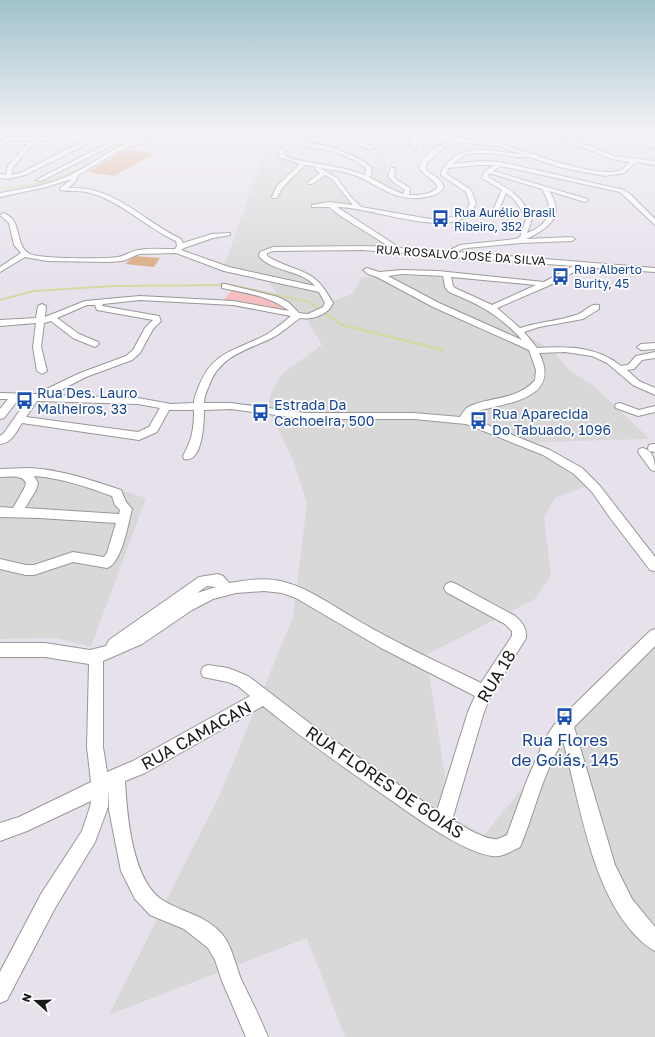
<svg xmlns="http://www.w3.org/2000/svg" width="655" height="1037" font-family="'Golos Text',sans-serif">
  <rect width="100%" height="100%" fill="#e7e1ec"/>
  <path fill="#d8d8d9" d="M 272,132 L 285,133 L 277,157 L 310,166 L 329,179 L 352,205 L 330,203 L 326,208 L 392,248 L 353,246 L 269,252 L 265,256 L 309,273 L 322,286 L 330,302 L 352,294 L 362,277 L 404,276 L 438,277 L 523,333 L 552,350 L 568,369 L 596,388 L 650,439 L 535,442 L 571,461 L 594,483 L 555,498 L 544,517 L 551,575 L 535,599 L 426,655 L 448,794 L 444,813 L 484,835 L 655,628 L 655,1037 L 345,1037 L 307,938 L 109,1015 L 220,794 L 293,617 L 307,504 L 294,462 L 267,407 L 272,391 L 282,374 L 322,345 L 303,313 L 282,299 L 260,272 L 224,266 Z
    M 356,132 L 409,132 L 415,136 L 413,141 L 384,158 L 387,171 L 386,177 L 396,186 L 402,194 L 391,192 L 372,176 L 372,169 L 375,164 L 373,138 L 363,136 Z
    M 49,468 L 146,498 L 91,647 L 56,638 L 0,639 L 0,469 Z"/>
  <path fill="#f7bec1" d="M 232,290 C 253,294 273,300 291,313 L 222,302 Z"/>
  <path fill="#daac81" d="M 126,149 L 155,154 L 113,176 L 88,172 Z
    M 134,256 L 160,258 L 154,267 L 125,264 Z"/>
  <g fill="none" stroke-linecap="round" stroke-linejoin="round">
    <path stroke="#d4d9a2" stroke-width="1.5" d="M 0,188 C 44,188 103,164 134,132"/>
    <path stroke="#d4d9a2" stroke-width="2" d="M 0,300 L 34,291 L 113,286 L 231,285 L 310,302 L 313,305"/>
    <path stroke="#d4d9a2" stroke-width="2.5" d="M 312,304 L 342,325 L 443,350"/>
    <defs>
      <path id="minor" d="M 96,132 L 102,132 L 83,146 L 25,175 L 8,179 L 0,178 L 0,174 L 6,175 L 8,166 L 31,140 L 8,141 L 0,147 L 0,142 L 7,137 L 33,137 L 37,134 L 40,136 L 39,137 L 89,136 ZM 36,140 L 85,140 L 21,173 L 11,175 L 13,167 Z
        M 119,132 L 124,132 L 113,145 L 41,181 L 36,180 L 109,143 Z
        M 165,132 L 171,132 L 162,139 L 133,145 L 117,152 L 78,175 L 76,181 L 68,188 C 76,188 85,188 92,190 C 125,198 151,225 181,239 L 183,243 L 212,234 L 230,233 L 230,235 L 213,238 L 184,248 L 181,250 L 229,267 L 315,286 C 301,269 273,273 259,256 L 260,252 L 273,247 L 362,246 L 390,247 L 342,217 L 329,207 L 312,207 L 312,205 L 329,202 L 353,205 L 333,180 L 325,175 L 312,184 L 308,184 L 308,182 L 320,173 L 315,169 L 317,167 L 305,165 L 282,188 L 277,198 L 273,198 L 272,197 L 277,186 L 300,164 L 279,157 L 280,149 L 285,150 L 284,155 L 292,159 L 346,169 L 365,175 L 366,168 L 354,160 L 336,152 L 300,145 C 314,137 360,157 371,167 L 372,174 L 369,177 L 391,189 L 403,194 L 405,190 L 393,182 L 388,176 L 391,168 L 395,168 L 394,176 L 397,180 L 410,188 L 409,195 C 419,195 431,195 438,187 C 434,179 424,176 419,168 C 422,155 440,144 451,141 L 420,137 L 416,141 L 416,148 L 412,148 L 410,141 L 419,132 L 424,132 L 423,134 L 499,143 L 531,154 L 537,154 L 537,156 C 554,161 606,178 621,170 C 624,169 627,164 630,162 L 611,159 L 586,148 L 521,132 L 529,132 L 590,146 L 614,156 L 655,161 L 655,165 L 636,162 L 624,173 L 605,176 L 559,167 L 530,157 L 517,157 L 488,153 L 471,153 L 464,155 L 453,164 L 479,161 L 500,162 L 624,190 L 631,195 L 655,219 L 655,225 L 620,192 L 501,166 L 493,171 L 587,199 L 588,200 L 585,202 L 549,191 C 566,216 548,229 526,239 L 572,237 L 575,239 L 572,241 L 520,243 L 467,248 L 462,249 L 457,252 L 655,268 L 655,272 L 583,267 L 548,286 L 497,308 L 520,328 C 539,322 558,321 576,315 C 584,313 590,303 599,305 L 599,309 L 583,319 L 539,327 L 524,332 L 537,348 C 566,346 597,346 621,366 L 628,365 L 636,356 L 655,352 L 655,358 L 642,360 L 634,369 L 627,370 L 639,381 L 655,388 L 655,395 L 633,385 L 607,363 L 592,356 L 565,352 L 539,353 C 563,400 504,403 474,412 L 470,417 L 485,424 L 550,450 L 582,468 L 600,486 L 655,557 L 655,571 L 650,570 L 611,519 L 592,492 L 574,474 L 543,455 L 466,424 L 414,419 L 305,419 L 231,409 L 204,410 C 204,421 203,464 184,459 L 183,456 C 192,440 194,429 194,410 L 169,410 L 157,432 L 139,440 L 22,423 C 16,432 12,443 0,444 L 0,436 L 4,433 L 27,400 L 18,400 L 4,418 L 0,419 L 0,409 L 8,399 L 0,399 L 0,393 L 36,394 L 80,373 L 126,356 L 133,350 L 145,328 L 153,320 L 97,310 L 95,305 L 87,305 L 57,318 L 79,334 L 98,342 L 99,344 L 95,347 L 73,338 L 51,321 L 44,323 L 41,347 L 47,371 L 42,374 L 37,371 L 33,347 L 36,323 L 0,326 L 0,320 L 36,318 L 38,306 L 42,304 L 46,306 L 45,317 L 85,301 L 140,296 L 233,301 L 289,311 C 270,296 246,293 222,288 L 222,284 L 225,284 L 278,297 L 288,302 L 299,313 L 308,314 L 323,307 L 325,303 L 319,292 L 224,271 L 176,253 L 139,254 L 123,261 L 108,262 L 47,261 L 25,257 L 0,272 L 0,267 L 21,253 L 14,245 L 9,223 L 0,215 L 3,213 C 24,220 13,245 30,254 C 40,259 106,259 118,257 C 125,256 131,251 138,250 C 150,248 163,249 175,249 L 177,246 L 176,241 C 147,228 121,201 90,193 C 81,190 70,192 60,190 L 60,188 L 72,179 L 46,187 L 0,197 L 0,193 C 22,189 45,186 66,177 C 87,168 106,152 128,143 C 141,139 155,141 165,132 ZM 458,142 L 498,146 L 521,154 C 496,153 472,142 451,160 C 445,165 442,167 441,175 L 466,192 L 470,204 L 465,212 L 455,217 L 430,219 L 361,207 L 350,196 L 337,178 L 320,168 C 331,170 343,171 354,175 C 380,185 395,203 426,197 C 433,196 440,194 444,187 L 440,180 L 426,170 L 426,164 L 445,146 ZM 479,165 L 494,165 L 484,172 L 482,178 L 502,190 L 493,210 L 494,211 L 499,210 L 506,193 C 516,199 521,209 526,219 L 520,237 L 516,239 L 460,245 L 448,251 L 400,248 L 337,207 C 368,206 445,238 469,214 C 472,212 474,207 476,204 L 471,190 L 447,174 L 448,168 ZM 489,173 L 542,189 C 555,210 550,224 527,233 L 532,219 C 521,194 510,190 488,177 ZM 362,250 L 573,266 L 544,282 L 438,271 L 402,270 L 379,272 L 367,268 L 363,270 L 368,274 L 377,277 L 433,307 L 529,350 L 536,370 L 535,380 C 517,401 490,396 468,407 C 465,409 462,414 460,417 L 414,413 L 305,413 L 231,403 L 204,403 C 204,397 206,392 209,386 C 219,356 247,350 272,338 C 282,333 291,324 300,318 C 312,320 328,315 333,303 C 314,268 304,275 272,259 L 267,256 L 267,253 L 274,251 ZM 402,274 L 443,276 L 445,287 L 449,292 C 479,304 501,316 522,340 L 439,303 L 388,276 ZM 451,277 L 536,285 L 492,305 L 455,288 L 453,286 ZM 140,300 L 233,305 L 291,316 C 284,322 276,328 269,333 C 240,350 213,349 199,386 C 197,392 194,397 194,403 L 171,404 L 138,398 L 51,395 L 86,377 L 132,360 L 140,353 L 153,329 L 161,321 L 159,316 L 102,306 L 103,304 ZM 37,401 L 138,404 L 160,408 L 149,427 L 138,432 L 26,417 Z
        M 282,132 C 305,130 355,134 374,148 L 369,149 L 346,139 L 285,134 Z
        M 488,132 L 501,132 L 535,137 L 532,139 Z
        M 555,132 L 627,136 L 655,144 L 655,148 L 627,140 L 556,135 L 553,133 Z
        M 655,343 L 655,349 L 641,350 L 637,347 L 641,344 Z
        M 620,403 L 639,410 L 655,406 L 655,412 L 638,416 L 616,408 L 615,406 L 616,404 Z
        M 653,444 L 655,444 L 655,452 L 649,451 L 648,448 L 649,445 Z
        M 643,448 C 654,451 655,462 655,471 L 651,470 L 638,452 L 639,449 Z
        M 30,468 C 62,470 91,480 121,490 L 126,502 L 132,509 C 128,524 122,563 107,568 L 73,562 L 34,575 L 26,575 L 0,569 L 0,559 L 26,565 L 34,565 L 73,552 L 104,557 L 107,553 L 116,523 L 40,518 L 0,517 L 0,507 L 13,508 L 24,489 L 26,483 C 22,474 9,477 0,477 L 0,469 ZM 34,476 C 61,478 87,487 112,496 L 115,505 L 120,510 L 119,514 L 25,508 L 36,490 L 38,483 Z
        M 218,574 L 223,576 L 229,583 C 247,580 266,577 284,582 C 311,589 334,607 359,621 C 398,644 440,663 481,683 L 512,636 L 512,631 L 505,624 L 446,592 L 444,588 L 446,584 L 451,582 L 456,584 L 515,616 C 522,622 527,628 526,638 L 490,697 L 484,712 L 452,820 C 463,826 486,841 498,839 C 501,838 504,836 507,835 L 527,780 L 545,739 L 554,725 L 581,698 L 650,631 L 655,629 L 655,646 L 574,727 L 615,865 L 632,899 L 655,927 L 655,951 C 647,947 642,942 636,936 C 591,889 580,803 563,741 C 542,774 535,812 520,847 C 511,851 502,858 492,856 C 462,852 414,816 388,798 C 346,769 303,739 263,706 L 145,773 L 125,781 C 127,815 132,882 164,901 C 184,913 205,915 222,934 C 232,946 235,964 241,979 C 250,998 260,1017 268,1037 L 246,1037 L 222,981 L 215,960 L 208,948 L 184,929 L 150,915 L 135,899 L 121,871 L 109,810 L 109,789 L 108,807 L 95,842 L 55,908 L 7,1000 L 0,1003 L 0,972 L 41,894 L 82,831 L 90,807 L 91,801 L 27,831 L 0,841 L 0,823 L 19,817 L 91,782 L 87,747 L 89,664 L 45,657 L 0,657 L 0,643 L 45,643 L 90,650 L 106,646 L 109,640 L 199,577 ZM 207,586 L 216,587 L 197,593 ZM 264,591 L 282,593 L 296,598 L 381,648 L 475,696 L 468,712 L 437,811 L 316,728 L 248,676 L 228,668 L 208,665 L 203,667 L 201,672 L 203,677 L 228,682 L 238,686 L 250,696 L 133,761 L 107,772 L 103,747 L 103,661 L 142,644 L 192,610 L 213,599 L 236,593 Z"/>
    </defs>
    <use href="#minor" stroke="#989898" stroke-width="2"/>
    <use href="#minor" fill="#fff" fill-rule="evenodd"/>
  </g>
  <linearGradient id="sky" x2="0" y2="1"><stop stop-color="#a0c3cc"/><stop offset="0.48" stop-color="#f4f2f6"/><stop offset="1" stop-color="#f4f2f6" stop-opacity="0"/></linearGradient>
  <rect width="655" height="277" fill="url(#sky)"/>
  <defs>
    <symbol id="bus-bare" viewBox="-9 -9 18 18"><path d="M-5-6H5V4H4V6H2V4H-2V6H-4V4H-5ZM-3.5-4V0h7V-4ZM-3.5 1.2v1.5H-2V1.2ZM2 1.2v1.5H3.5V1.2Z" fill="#1a4fb4" stroke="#fff" stroke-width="2.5" paint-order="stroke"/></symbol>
  </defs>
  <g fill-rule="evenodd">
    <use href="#bus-bare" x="428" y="206" width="25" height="25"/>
    <use href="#bus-bare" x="548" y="264" width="25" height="25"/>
    <use href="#bus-bare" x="12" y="388" width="25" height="25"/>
    <use href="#bus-bare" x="248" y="400" width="25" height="25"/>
    <use href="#bus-bare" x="466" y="408" width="25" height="25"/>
    <use href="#bus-bare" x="552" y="704" width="25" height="25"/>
  </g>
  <g text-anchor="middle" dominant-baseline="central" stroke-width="3.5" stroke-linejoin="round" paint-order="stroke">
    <g font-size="12" fill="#164399" stroke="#fff" text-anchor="start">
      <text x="454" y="212">Rua Aurélio Brasil<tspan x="454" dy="14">Ribeiro, 352</tspan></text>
      <text x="574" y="269">Rua Alberto<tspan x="574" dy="14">Burity, 45</tspan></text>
    </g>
    <g font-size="12" fill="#1b1b1b" stroke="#fff">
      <text transform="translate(461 255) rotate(4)">RUA ROSALVO JOSÉ DA SILVA</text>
    </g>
    <g font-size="14" fill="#164399" stroke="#fff" text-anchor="start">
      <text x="37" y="392">Rua Des. Lauro<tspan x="37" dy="16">Malheiros, 33</tspan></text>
      <text x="274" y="404">Estrada Da<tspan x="274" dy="16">Cachoeira, 500</tspan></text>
      <text x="492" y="413">Rua Aparecida<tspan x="492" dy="16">Do Tabuado, 1096</tspan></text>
    </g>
    <g font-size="17" fill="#1b1b1b" stroke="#fff">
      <text transform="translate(496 676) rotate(-59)">RUA 18</text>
      <text transform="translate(196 735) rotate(-29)">RUA CAMACAN</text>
      <text transform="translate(385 782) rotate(34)">RUA FLORES DE GOIÁS</text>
    </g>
    <g font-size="17" fill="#164399" stroke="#fff">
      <text x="565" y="739">Rua Flores<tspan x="565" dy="20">de Goiás, 145</tspan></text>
    </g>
  </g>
  <g transform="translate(36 1001) rotate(290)" stroke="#ffffff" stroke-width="3" paint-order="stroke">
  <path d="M0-3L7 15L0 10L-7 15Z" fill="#1b1b1b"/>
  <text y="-6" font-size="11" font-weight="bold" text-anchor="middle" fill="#1b1b1b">N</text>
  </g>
</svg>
